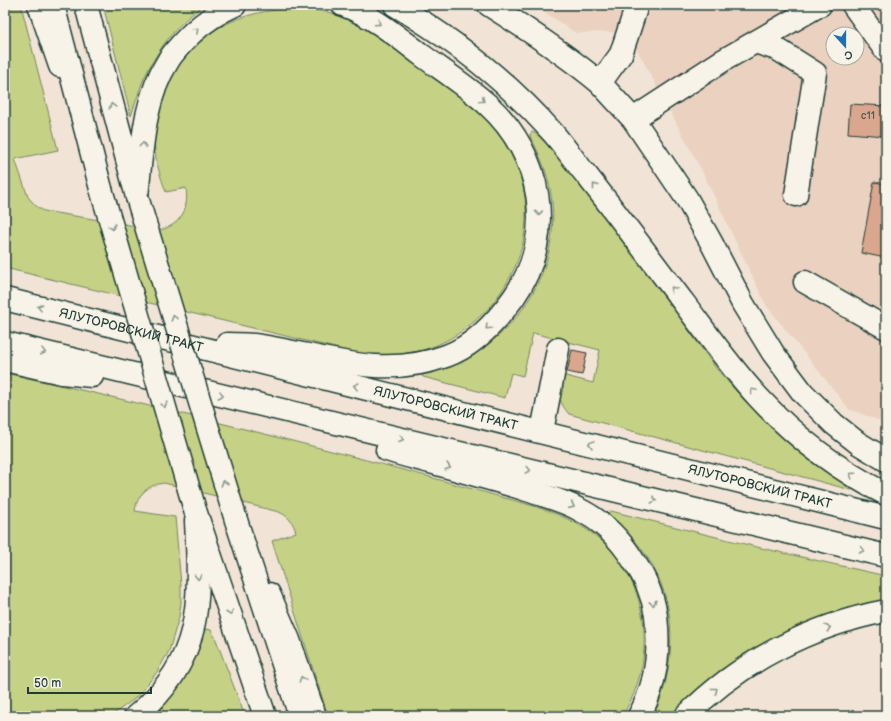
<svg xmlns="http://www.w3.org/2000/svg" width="891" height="721" font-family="'Balsamiq Sans',sans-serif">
  <rect width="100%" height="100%" fill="#f1e4d6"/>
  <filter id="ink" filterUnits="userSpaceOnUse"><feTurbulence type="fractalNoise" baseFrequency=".025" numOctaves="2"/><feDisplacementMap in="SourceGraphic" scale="8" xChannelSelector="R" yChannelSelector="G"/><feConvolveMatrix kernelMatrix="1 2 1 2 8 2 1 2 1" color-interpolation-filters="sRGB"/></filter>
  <g filter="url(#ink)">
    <path fill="#ead1c0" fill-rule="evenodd" d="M 533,5 L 886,5 L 886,423 L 849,409 L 766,305 L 702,171 L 634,44 L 612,32 L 576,33 ZM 833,34 L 857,34 L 857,58 L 833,58 Z"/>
    <path fill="#c5d185" stroke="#72875c" d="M 5,5 L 21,5 L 58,150 L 15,159 L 28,197 L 36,206 L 44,211 L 160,230 C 181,225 189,209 186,188 L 166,192 C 163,184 160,175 158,167 C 149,135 158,101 173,73 C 203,18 274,0 332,13 C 365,25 391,47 419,67 C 443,85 469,101 489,123 C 534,172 538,238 501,292 C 479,324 442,350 403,354 C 387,356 371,355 356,353 L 5,268 Z
      M 103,5 L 205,5 C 176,23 155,53 142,83 C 138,94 135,105 131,116 Z
      M 532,132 C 542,135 561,162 569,172 C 620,235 668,302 716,368 C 741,397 767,426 798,450 C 815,464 834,476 853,489 L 851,490 L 569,414 C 556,399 559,393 562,375 L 593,383 L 600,350 L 533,333 L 523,376 L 511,373 L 505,398 L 423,377 L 422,376 L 423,374 C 434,371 446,368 457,363 C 518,335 559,270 552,202 C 550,179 541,157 530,136 L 530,134 Z
      M 5,373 C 147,404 289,439 430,477 C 453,484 477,490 501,497 C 532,505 565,514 592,533 C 649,574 660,658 622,716 L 328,716 L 272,541 L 296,532 C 293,522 288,516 279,512 L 164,483 C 148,485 137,494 135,511 L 175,517 L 181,585 L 181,603 L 179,617 L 169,651 L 157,672 L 146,686 L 134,699 L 111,716 L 5,716 Z
      M 611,511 L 757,547 L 886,576 L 886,602 C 868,607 851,612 833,617 C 823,619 813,621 803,625 C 753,645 708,678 670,716 L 653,716 C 661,701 665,686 668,669 C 679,606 658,556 609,515 L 608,513 Z
      M 206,629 L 211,630 L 215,637 L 245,716 L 151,716 L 201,635 Z"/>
    <path fill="#daa68e" stroke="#1f3d34" d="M 850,104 L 886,106 L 885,136 L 848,133 Z
      M 874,182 L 886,184 L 886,258 L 861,253 Z
      M 572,350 L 587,353 L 582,375 L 567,372 Z"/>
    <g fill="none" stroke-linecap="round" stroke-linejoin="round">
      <defs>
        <path id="minor" d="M 489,5 C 527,29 565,54 600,83
          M 637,5 L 621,54 L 600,83 L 633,119 L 687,199 L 711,242 L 743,304 L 773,353 L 803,393 L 834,424 L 858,443 L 886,460
          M 853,5 L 886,51
          M 755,42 L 777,49 L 815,73 L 796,195
          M 633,119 L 722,61 L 820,5
          M 805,282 L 886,328
          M 542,431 L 558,349"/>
        <g id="major">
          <path d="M 39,5 L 60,66"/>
          <path d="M 395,5 C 453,39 508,82 553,133 C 565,147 576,163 588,177 C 621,219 652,261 684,303 C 708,335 731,368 758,397 C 794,436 838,470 886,494"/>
          <path d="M 137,196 C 142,151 143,100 168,61 C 174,51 184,41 192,33 C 205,21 219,12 235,5"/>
          <path id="s1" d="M 5,299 L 886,518"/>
          <path d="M 5,343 L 886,556"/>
          <path d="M 227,344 C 238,344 250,344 262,346 C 326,356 380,380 446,356 C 474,346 497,321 514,297 C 557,235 542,154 488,105 C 468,87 445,72 423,56 C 398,37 373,16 343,5"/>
          <path d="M 5,360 L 62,373 L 92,376"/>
          <path d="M 387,450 C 402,455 418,459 434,463 C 467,473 500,481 533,492 C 548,497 564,501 578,509 C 601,520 620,539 633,560 C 645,577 653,595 656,616 C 660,650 656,686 639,716"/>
          <path d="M 269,594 L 289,640 L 315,716"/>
          <path d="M 136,716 C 204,659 200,602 196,521"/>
          <path d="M 686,716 C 739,662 812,625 886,611"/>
        </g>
        <path id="highway" d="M 53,5 L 101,189
          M 86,5 L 137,197
          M 195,510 L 265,716
          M 236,520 L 300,716"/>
      </defs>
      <use href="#minor" stroke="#1f3d34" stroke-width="25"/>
      <use href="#major" stroke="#1f3d34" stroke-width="25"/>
      <use href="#highway" stroke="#1f3d34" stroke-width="25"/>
      <use href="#minor" stroke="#f7f3e8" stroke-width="22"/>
      <use href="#major" stroke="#f7f3e8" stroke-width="22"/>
      <use href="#highway" stroke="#f7f3e8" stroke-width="22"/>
      <defs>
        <path id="highway-bridge" d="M 101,189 L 195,510
          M 137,197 L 236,520"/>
      </defs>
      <use href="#highway-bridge" stroke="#1f3d34" stroke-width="25" stroke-linecap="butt"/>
      <use href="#highway-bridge" stroke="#f7f3e8" stroke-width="22"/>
    </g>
    <defs><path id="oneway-chevron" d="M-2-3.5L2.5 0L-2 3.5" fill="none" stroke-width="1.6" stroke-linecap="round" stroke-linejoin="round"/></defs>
    <g stroke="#8b988e">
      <use href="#oneway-chevron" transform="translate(378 23) rotate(34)"/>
      <use href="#oneway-chevron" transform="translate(196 30) rotate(-43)"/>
      <use href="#oneway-chevron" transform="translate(482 100) rotate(39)"/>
      <use href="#oneway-chevron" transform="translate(112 106) rotate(-105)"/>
      <use href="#oneway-chevron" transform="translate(143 145) rotate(-83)"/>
      <use href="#oneway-chevron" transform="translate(595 186) rotate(-128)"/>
      <use href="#oneway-chevron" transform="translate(539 213) rotate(87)"/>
      <use href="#oneway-chevron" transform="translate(112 227) rotate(74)"/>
      <use href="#oneway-chevron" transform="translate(673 289) rotate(-127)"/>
      <use href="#oneway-chevron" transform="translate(40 307) rotate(-166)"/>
      <use href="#oneway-chevron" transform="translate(174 318) rotate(-107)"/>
      <use href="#oneway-chevron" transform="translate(488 327) rotate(137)"/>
      <use href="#oneway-chevron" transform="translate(43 352) rotate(14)"/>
      <use href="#oneway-chevron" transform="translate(356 386) rotate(-166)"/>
      <use href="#oneway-chevron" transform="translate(753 391) rotate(-130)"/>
      <use href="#oneway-chevron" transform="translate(221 395) rotate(14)"/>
      <use href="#oneway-chevron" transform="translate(164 405) rotate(74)"/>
      <use href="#oneway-chevron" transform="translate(401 439) rotate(14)"/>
      <use href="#oneway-chevron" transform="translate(591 444) rotate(-165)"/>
      <use href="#oneway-chevron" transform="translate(448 467) rotate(16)"/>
      <use href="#oneway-chevron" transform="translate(528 470) rotate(14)"/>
      <use href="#oneway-chevron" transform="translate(852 475) rotate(-146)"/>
      <use href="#oneway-chevron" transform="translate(224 483) rotate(-107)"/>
      <use href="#oneway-chevron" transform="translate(654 500) rotate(14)"/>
      <use href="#oneway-chevron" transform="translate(572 506) rotate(24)"/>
      <use href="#oneway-chevron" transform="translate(862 550) rotate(14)"/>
      <use href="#oneway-chevron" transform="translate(198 577) rotate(89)"/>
      <use href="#oneway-chevron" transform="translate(653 603) rotate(76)"/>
      <use href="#oneway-chevron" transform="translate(230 613) rotate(71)"/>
      <use href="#oneway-chevron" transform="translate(828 628) rotate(-18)"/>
      <use href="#oneway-chevron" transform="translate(302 679) rotate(-109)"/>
      <use href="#oneway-chevron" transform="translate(715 690) rotate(-39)"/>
    </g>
  </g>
  <g text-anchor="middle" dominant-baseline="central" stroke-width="4" stroke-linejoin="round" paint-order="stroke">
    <g font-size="11" fill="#4e574a">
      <text x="868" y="115">с11</text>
    </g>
    <g font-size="13" fill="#1f3d34" stroke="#f7f3e8">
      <text stroke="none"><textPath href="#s1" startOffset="130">ЯЛУТОРОВСКИЙ ТРАКТ</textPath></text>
      <text stroke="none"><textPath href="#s1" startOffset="454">ЯЛУТОРОВСКИЙ ТРАКТ</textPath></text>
      <text stroke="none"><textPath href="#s1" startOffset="778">ЯЛУТОРОВСКИЙ ТРАКТ</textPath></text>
    </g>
  </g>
  <rect width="891" height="721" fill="none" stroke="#f7f3e8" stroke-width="20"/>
  <rect x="10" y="10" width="871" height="701" fill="none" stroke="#1f3d34" stroke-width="1.5" filter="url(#ink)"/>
  <g transform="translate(845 46) rotate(159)"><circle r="19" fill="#f7f3e8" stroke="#a1aaa0"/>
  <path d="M0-3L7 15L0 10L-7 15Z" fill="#1f6fb2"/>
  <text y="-6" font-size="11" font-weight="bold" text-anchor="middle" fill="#1f3d34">С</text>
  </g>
  <path d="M28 687v6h123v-6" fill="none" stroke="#1f3d34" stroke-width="2"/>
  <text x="34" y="687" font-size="12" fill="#1f3d34" stroke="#f7f3e8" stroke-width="3" paint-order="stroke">50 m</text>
</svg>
